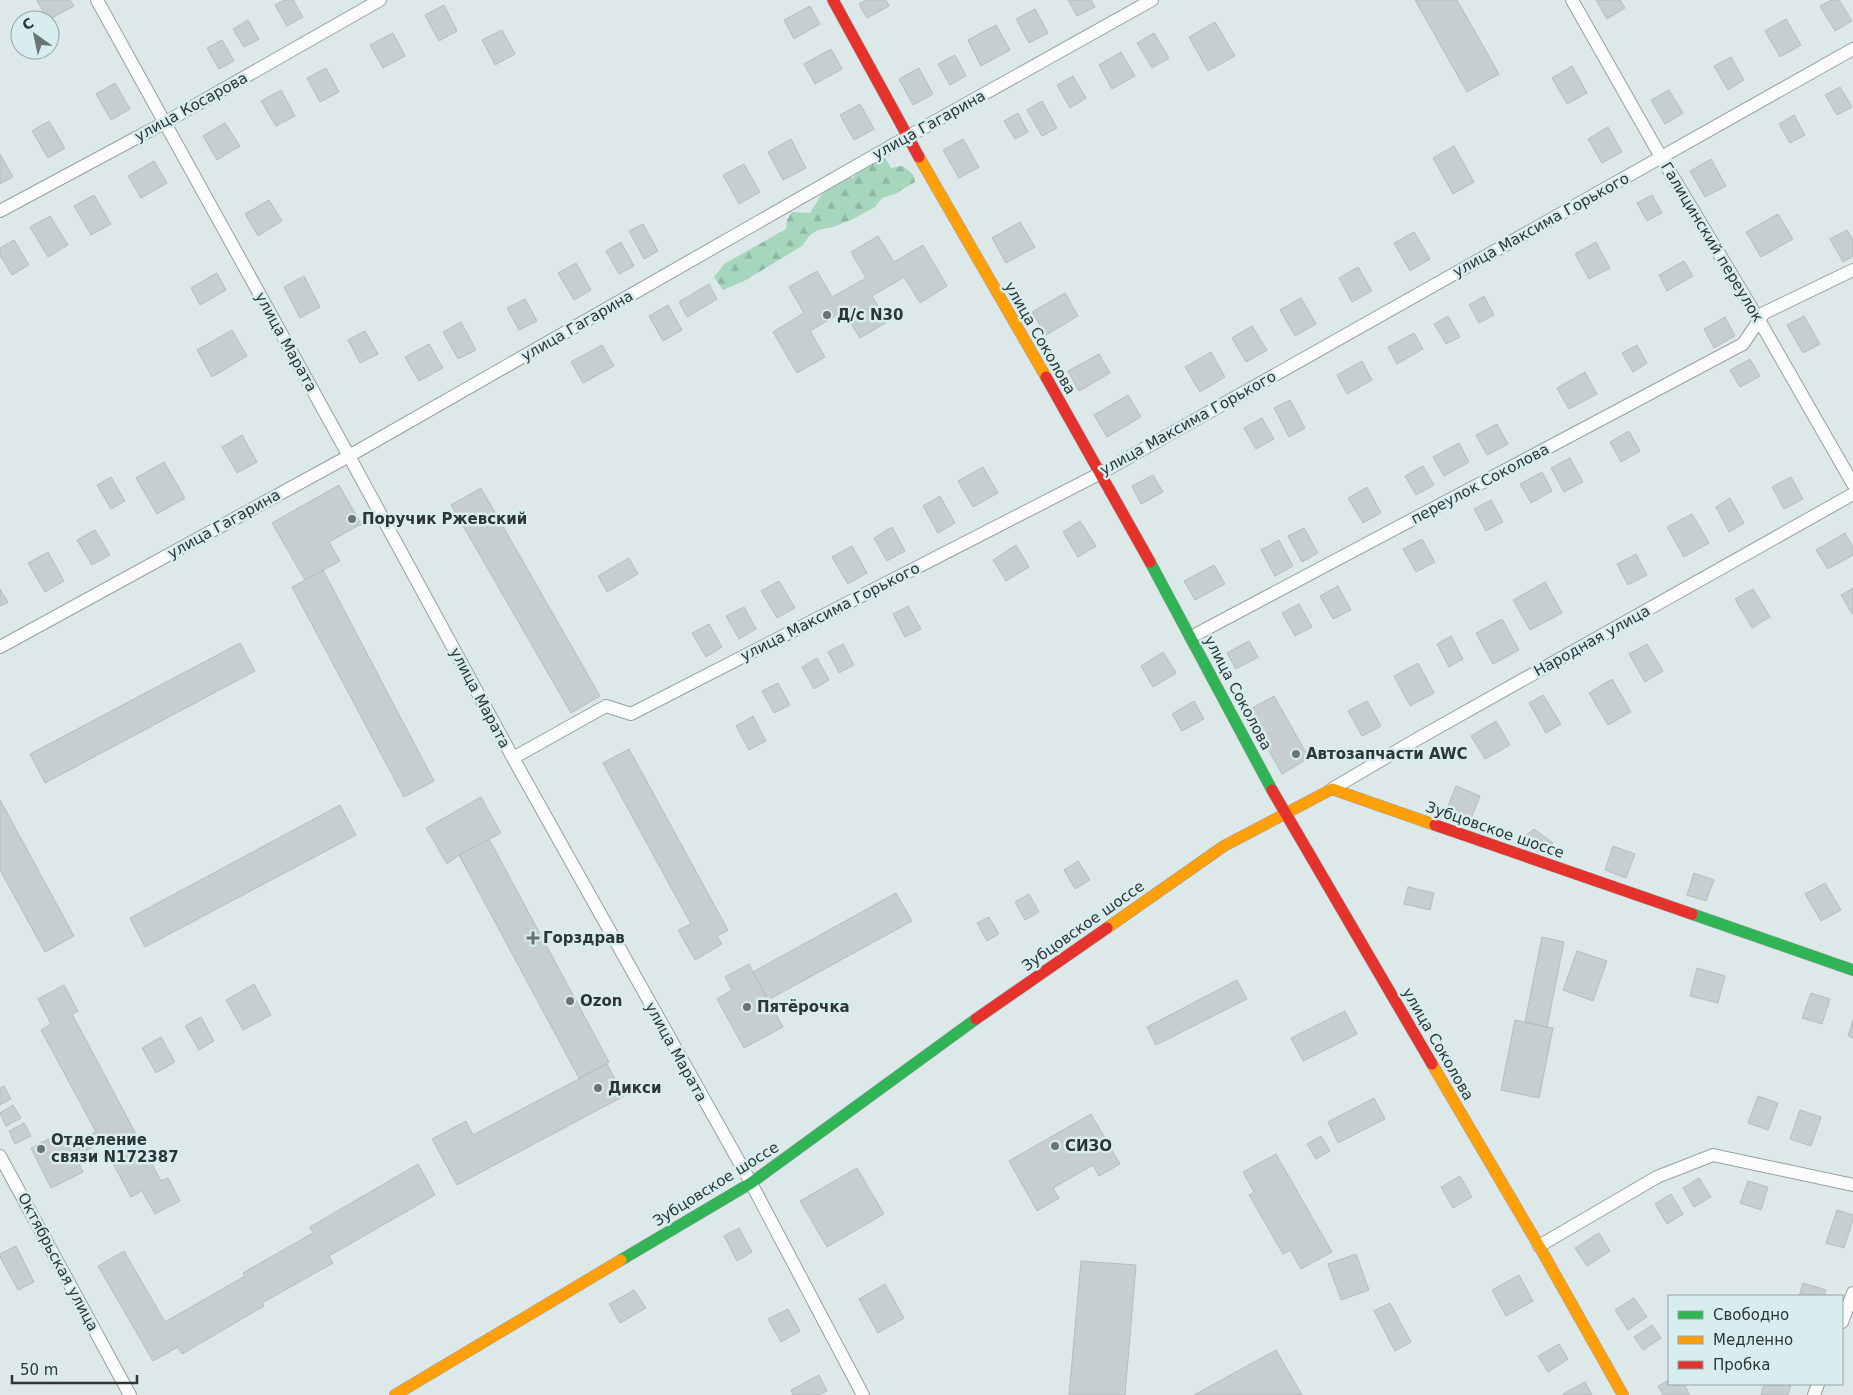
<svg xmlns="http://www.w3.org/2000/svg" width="1853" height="1395" font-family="'DejaVu Sans',sans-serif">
  <defs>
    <pattern id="forest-firs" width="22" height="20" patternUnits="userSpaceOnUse" patternTransform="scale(1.25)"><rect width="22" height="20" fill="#a6d6bd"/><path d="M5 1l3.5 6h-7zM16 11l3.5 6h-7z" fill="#8fb8a3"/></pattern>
  </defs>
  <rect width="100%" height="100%" fill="#dde8e9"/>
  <path fill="url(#forest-firs)" d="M 879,156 L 886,159 L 891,168 L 902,166 C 909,170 914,173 915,182 L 895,194 L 882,198 L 875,207 L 853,219 L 833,227 L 818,230 L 810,235 L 802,246 L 744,281 L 723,290 L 714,277 L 724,264 L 786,229 L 787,220 L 792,212 L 810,213 C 819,201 821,188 838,185 L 841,180 L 848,176 L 853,178 L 861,167 Z"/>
  <path fill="#c6ced0" stroke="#b5bdbf" d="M 38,0 L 70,0 L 74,6 L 48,20 L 37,1 Z
    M 284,0 L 293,0 L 303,17 L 287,26 L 275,5 Z
    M 866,0 L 886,0 L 889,6 L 867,18 L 859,4 Z
    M 1068,0 L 1091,0 L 1095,7 L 1077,16 Z
    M 1415,0 L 1457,0 L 1499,74 L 1467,92 Z
    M 1596,0 L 1620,0 L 1625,8 L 1607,19 Z
    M 1831,0 L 1839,0 L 1852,21 L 1835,31 L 1820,6 Z
    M 444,5 L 457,31 L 439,41 L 425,15 Z
    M 810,6 L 820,24 L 794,39 L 784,20 Z
    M 1035,9 L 1048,33 L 1029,43 L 1016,19 Z
    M 1786,19 L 1801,45 L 1780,57 L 1765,31 Z
    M 248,20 L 259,39 L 244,47 L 233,29 Z
    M 1215,22 L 1235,56 L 1208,71 L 1189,37 Z
    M 996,25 L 1010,50 L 981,66 L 968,40 Z
    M 502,30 L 515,54 L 495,65 L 482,40 Z
    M 393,33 L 405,56 L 383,68 L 370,45 Z
    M 1154,33 L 1169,58 L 1152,68 L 1137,43 Z
    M 222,40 L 234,61 L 219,69 L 207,48 Z
    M 831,49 L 842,69 L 815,84 L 804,64 Z
    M 1121,52 L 1135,76 L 1112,89 L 1099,65 Z
    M 955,55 L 966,76 L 950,85 L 938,64 Z
    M 1731,57 L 1744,80 L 1728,90 L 1714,66 Z
    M 1572,66 L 1587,93 L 1567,104 L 1552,78 Z
    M 326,68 L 339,92 L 320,102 L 307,78 Z
    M 919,68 L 933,94 L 913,105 L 899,79 Z
    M 1073,76 L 1086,98 L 1070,108 L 1057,85 Z
    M 115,83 L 130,109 L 111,120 L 96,94 Z
    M 1840,87 L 1852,107 L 1837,115 L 1825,95 Z
    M 281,90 L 295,116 L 276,126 L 261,101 Z
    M 1669,90 L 1683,113 L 1665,124 L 1651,100 Z
    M 1042,101 L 1057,128 L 1042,136 L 1027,110 Z
    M 860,104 L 874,129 L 854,140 L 840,115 Z
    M 1018,113 L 1028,132 L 1015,139 L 1004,121 Z
    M 1794,115 L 1805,135 L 1790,143 L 1779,124 Z
    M 49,121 L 65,148 L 48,158 L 32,131 Z
    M 225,123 L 240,146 L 217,160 L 203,136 Z
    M 1608,127 L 1622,152 L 1602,163 L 1588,139 Z
    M 791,139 L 806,168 L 783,180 L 768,152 Z
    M 963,139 L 979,167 L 959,178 L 943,150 Z
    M 1454,146 L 1474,182 L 1453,194 L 1433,158 Z
    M 0,154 L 13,177 L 0,184 Z
    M 1711,159 L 1726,186 L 1705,197 L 1690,171 Z
    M 154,161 L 167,183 L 141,198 L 128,176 Z
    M 744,164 L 760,192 L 739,204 L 723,175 Z
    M 94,195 L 111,224 L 91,235 L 74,206 Z
    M 1652,195 L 1662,213 L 1647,221 L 1637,203 Z
    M 269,200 L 282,221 L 258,236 L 245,214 Z
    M 1778,214 L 1793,239 L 1761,257 L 1746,232 Z
    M 50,216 L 68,245 L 48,257 L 30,227 Z
    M 1020,222 L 1035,247 L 1006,263 L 992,238 Z
    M 643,224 L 658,251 L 644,259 L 629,231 Z
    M 1847,230 L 1853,240 L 1853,256 L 1843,262 L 1830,239 Z
    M 1414,232 L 1430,259 L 1410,271 L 1394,243 Z
    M 878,236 L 894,262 L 923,245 L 947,286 L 920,303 L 904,277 L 872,296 L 887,322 L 860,338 L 843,311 L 810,331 L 825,357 L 797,373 L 773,332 L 804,313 L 789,287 L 817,271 L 832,297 L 866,278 L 851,252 Z
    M 14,240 L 29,265 L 12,275 L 0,255 L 0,248 Z
    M 621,242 L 634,266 L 619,274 L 606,251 Z
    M 1596,242 L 1610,268 L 1589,279 L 1575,254 Z
    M 1684,261 L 1693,276 L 1667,291 L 1659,275 Z
    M 576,263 L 591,290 L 574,300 L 558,273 Z
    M 1358,267 L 1372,291 L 1352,302 L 1339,278 Z
    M 217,273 L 226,290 L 200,305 L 191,288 Z
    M 304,276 L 320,307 L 300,318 L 284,287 Z
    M 709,284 L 717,299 L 687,317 L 679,302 Z
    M 1065,293 L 1078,316 L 1046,335 L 1032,312 Z
    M 1484,296 L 1494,315 L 1479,323 L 1469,305 Z
    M 1301,298 L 1316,324 L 1295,336 L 1280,310 Z
    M 525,299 L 537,321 L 519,330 L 507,308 Z
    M 668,305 L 682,330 L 663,341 L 649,316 Z
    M 1448,316 L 1460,337 L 1446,344 L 1434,324 Z
    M 1804,316 L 1820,344 L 1803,353 L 1787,325 Z
    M 1725,317 L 1735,336 L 1714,348 L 1704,329 Z
    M 461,322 L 476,350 L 458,359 L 443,332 Z
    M 1252,326 L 1267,350 L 1246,362 L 1232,338 Z
    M 232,330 L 247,356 L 212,377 L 197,350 Z
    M 365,331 L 378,354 L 360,363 L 348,340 Z
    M 1414,333 L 1423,349 L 1397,364 L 1388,347 Z
    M 429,344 L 443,368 L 419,381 L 405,357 Z
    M 602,345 L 614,366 L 583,383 L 571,362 Z
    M 1637,345 L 1647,363 L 1633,372 L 1622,353 Z
    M 1211,352 L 1225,377 L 1200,392 L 1185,367 Z
    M 1099,354 L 1110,373 L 1079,391 L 1068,371 Z
    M 1750,359 L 1760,376 L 1740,387 L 1730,370 Z
    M 1362,361 L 1372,380 L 1347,394 L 1337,375 Z
    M 1585,372 L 1597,394 L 1569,409 L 1557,388 Z
    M 1128,395 L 1141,417 L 1107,437 L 1094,415 Z
    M 1290,400 L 1305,428 L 1289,437 L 1274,408 Z
    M 1262,418 L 1274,439 L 1256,449 L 1244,428 Z
    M 1497,424 L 1508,444 L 1487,455 L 1476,435 Z
    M 1629,431 L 1640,451 L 1621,462 L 1610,442 Z
    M 242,435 L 257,462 L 237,473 L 222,447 Z
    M 1459,443 L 1469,462 L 1444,476 L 1433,457 Z
    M 1570,458 L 1583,482 L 1564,492 L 1551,468 Z
    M 164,462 L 185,498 L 157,514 L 136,478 Z
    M 1423,466 L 1434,485 L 1416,495 L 1405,476 Z
    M 983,467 L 998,493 L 973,507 L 958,481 Z
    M 1542,472 L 1552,491 L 1531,503 L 1520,484 Z
    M 1153,475 L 1163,492 L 1141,504 L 1132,486 Z
    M 111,477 L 125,501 L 111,509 L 97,485 Z
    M 1791,477 L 1803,499 L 1784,509 L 1772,487 Z
    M 339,485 L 361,524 L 329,542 L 340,561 L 305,580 L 272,523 Z
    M 1367,487 L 1381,513 L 1363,523 L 1348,498 Z
    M 481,488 L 600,696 L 571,713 L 451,505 Z
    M 940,496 L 955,523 L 938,533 L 923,506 Z
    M 1730,498 L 1744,523 L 1729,532 L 1716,507 Z
    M 1491,500 L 1503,522 L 1486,531 L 1474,509 Z
    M 1692,514 L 1709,543 L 1684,557 L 1667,527 Z
    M 1080,521 L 1096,546 L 1078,557 L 1063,532 Z
    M 892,527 L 905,551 L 887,561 L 874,538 Z
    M 1304,528 L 1318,553 L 1302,562 L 1288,536 Z
    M 95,530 L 110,555 L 92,565 L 77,540 Z
    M 1845,533 L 1853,547 L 1853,555 L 1828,569 L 1816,550 Z
    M 1422,539 L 1435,562 L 1416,572 L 1403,549 Z
    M 1279,540 L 1293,566 L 1275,576 L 1261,550 Z
    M 1016,545 L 1029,567 L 1006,581 L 993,560 Z
    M 852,546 L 867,573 L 848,584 L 832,557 Z
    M 48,552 L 64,581 L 45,592 L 28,563 Z
    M 1636,554 L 1647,575 L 1628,585 L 1617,564 Z
    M 629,558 L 638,574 L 607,592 L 598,576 Z
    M 1214,565 L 1225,584 L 1195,600 L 1184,581 Z
    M 323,570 L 434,781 L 404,797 L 292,587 Z
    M 779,581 L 795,608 L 777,618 L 761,591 Z
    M 1545,582 L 1562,613 L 1530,630 L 1513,600 Z
    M 1338,586 L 1351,610 L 1333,619 L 1320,596 Z
    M 1853,588 L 1853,613 L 1852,614 L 1841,595 Z
    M 0,589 L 8,602 L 0,606 Z
    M 1753,589 L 1770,617 L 1752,628 L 1735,599 Z
    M 1299,604 L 1312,627 L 1295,636 L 1282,613 Z
    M 908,606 L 921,629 L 905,637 L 893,614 Z
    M 744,607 L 756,629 L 739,639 L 726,616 Z
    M 1502,619 L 1519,650 L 1493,664 L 1476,633 Z
    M 709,624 L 722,647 L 706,657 L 692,633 Z
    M 1451,636 L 1463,659 L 1449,667 L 1437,644 Z
    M 1249,641 L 1258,657 L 1236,669 L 1227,653 Z
    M 240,643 L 255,671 L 45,783 L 30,754 Z
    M 843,644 L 854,665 L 839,673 L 828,652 Z
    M 1647,644 L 1663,671 L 1645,682 L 1629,654 Z
    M 1163,652 L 1176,673 L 1153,687 L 1141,666 Z
    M 817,658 L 829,680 L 814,689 L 802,667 Z
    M 1418,663 L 1434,693 L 1410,706 L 1394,676 Z
    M 1612,679 L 1631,712 L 1608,725 L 1589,693 Z
    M 778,683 L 790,705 L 774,713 L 762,691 Z
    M 1543,695 L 1561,724 L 1546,733 L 1529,703 Z
    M 1274,696 L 1309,758 L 1282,774 L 1247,711 Z
    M 1194,701 L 1204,719 L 1182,731 L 1172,714 Z
    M 1367,701 L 1381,726 L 1362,736 L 1348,711 Z
    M 753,716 L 766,741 L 749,750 L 736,726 Z
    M 1496,721 L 1510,745 L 1485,759 L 1471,736 Z
    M 629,749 L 728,930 L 717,936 L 722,944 L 695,960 L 678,930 L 691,924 L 603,763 Z
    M 1456,786 L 1480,796 L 1468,826 L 1444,816 Z
    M 481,797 L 501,833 L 459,855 L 447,864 L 426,828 Z
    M 0,800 L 74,936 L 45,952 L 0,870 Z
    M 340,805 L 356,835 L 145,947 L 130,918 Z
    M 1534,829 L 1553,843 L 1541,853 L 1518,842 Z
    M 489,839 L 609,1062 L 579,1078 L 459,855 Z
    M 1613,846 L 1635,854 L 1626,878 L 1605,870 Z
    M 1078,861 L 1090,880 L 1075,889 L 1064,870 Z
    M 1694,873 L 1714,880 L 1706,901 L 1687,895 Z
    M 1825,883 L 1841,910 L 1821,921 L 1805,894 Z
    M 1408,887 L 1434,893 L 1430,910 L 1404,904 Z
    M 896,893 L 912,921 L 768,1000 L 753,972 Z
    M 1029,894 L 1039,912 L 1025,920 L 1015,902 Z
    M 989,917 L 999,934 L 987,941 L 977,923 Z
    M 1542,937 L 1564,942 L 1547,1027 L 1525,1022 Z
    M 1577,951 L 1607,961 L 1593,1001 L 1563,990 Z
    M 749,964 L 783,1027 L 744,1048 L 717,999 L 732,990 L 725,977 Z
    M 1697,968 L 1725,976 L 1718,1003 L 1690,996 Z
    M 1237,980 L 1247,999 L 1156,1045 L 1147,1027 Z
    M 254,984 L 271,1015 L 243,1030 L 226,1000 Z
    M 64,985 L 78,1011 L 72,1014 L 161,1181 L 168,1178 L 180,1201 L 155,1214 L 142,1191 L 131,1197 L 41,1030 L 51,1024 L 38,999 Z
    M 1811,993 L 1830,999 L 1822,1024 L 1802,1018 Z
    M 1345,1011 L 1357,1034 L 1303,1061 L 1291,1038 Z
    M 201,1017 L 214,1041 L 199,1050 L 185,1026 Z
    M 1515,1020 L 1553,1028 L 1539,1098 L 1501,1090 Z
    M 1853,1020 L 1853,1038 L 1848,1036 Z
    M 161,1037 L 175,1062 L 156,1073 L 142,1048 Z
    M 607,1064 L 624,1096 L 457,1185 L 432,1139 L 466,1121 L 473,1135 Z
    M 4,1086 L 11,1099 L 0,1105 L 0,1088 Z
    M 1758,1096 L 1778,1103 L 1768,1130 L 1748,1123 Z
    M 1374,1098 L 1385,1119 L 1338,1143 L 1328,1122 Z
    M 13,1105 L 21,1118 L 6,1126 L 0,1113 Z
    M 1800,1110 L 1821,1117 L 1811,1146 L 1790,1139 Z
    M 1091,1114 L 1120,1164 L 1099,1176 L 1093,1165 L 1053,1188 L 1059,1198 L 1037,1211 L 1009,1161 Z
    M 24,1123 L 31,1136 L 15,1144 L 9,1131 Z
    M 62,1132 L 69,1145 L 96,1132 L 101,1143 L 75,1156 L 83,1172 L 51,1188 L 31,1148 Z
    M 1321,1136 L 1330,1151 L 1316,1159 L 1307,1144 Z
    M 1276,1154 L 1332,1252 L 1301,1269 L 1290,1250 L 1283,1254 L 1249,1195 L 1254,1192 L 1243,1172 Z
    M 418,1164 L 435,1195 L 329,1256 L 333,1263 L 262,1303 L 264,1306 L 182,1354 L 178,1347 L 153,1361 L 98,1266 L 124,1251 L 165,1322 L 245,1276 L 243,1273 L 313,1233 L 310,1227 Z
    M 857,1168 L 884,1214 L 827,1247 L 800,1201 Z
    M 1460,1176 L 1472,1197 L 1453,1208 L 1441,1187 Z
    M 1699,1178 L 1711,1197 L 1694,1207 L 1683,1188 Z
    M 1748,1181 L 1768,1187 L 1761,1210 L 1740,1203 Z
    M 1671,1194 L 1683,1214 L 1667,1224 L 1655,1204 Z
    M 1837,1210 L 1853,1215 L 1853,1220 L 1844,1248 L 1826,1243 Z
    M 739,1228 L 752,1252 L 737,1261 L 724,1236 Z
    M 1599,1233 L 1610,1251 L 1587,1266 L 1575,1248 Z
    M 16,1246 L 34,1282 L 18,1290 L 0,1257 L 0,1254 Z
    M 1356,1254 L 1369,1290 L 1341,1300 L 1328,1264 Z
    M 1081,1261 L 1136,1265 L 1125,1395 L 1069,1395 Z
    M 1519,1275 L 1533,1301 L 1506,1316 L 1492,1290 Z
    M 1803,1283 L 1826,1290 L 1824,1296 L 1799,1296 Z
    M 885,1284 L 904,1318 L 878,1333 L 859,1299 Z
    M 634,1290 L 646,1308 L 620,1323 L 609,1304 Z
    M 1634,1298 L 1647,1317 L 1628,1330 L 1615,1310 Z
    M 1390,1303 L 1411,1342 L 1395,1351 L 1374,1311 Z
    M 788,1309 L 800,1331 L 781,1342 L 768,1319 Z
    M 1652,1325 L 1661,1338 L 1643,1350 L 1634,1337 Z
    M 1559,1344 L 1568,1359 L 1548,1372 L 1538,1356 Z
    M 1276,1350 L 1302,1395 L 1194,1395 Z
    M 819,1375 L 827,1391 L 819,1395 L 793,1395 L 791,1390 Z
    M 1669,1380 L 1669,1384 L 1684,1384 L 1690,1395 L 1663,1395 L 1658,1386 Z
    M 1585,1382 L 1592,1395 L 1564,1395 L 1563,1394 Z
    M 1764,1384 L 1791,1384 L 1788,1395 L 1761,1395 Z"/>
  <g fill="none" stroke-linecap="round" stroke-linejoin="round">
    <defs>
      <path id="street" d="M 97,0 L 349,456 L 513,758 L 751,1183 L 863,1395
        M 1572,0 L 1661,157 L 1759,320 L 1853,484
        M 0,211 L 164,123 L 380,0
        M 1191,637 L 1743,344 L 1764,313 L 1853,270
        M 0,647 L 349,456 L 907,137 L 1152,0
        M 513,758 L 606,706 L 631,714 L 1101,473 L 1853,49
        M 1332,789 L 1412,742 L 1853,494
        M 0,1156 L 130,1395
        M 1539,1246 L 1657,1177 L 1713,1155 L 1853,1185
        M 1842,1322 L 1853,1293
        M 1814,1395 L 1818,1384"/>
      <path id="fast" d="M 1150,562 L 1272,790
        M 1692,914 L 1853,970
        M 621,1260 L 751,1183 L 976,1019"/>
      <path id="slow" d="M 919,157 L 1046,377
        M 1107,928 L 1224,846 L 1332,789 L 1435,825
        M 1432,1064 L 1539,1246 L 1623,1395
        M 395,1395 L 621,1260"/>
      <path id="jam" d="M 833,0 L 919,157
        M 1046,377 L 1150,562
        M 1272,790 L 1432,1064
        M 1435,825 L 1692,914
        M 976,1019 L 1107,928"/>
    </defs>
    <use href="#street" stroke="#98a0a1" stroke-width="14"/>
    <use href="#fast" stroke="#98a0a1" stroke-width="12"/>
    <use href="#slow" stroke="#98a0a1" stroke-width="12"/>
    <use href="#jam" stroke="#98a0a1" stroke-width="12"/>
    <use href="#street" stroke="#fafcfc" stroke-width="12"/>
    <use href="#fast" stroke="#30b455" stroke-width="11"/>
    <use href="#slow" stroke="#ff9f0a" stroke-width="11"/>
    <use href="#jam" stroke="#e5322d" stroke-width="11"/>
  </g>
  <g fill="#6b7475" stroke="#d8edee" stroke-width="2">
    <circle cx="827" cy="315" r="5"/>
    <circle cx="352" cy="519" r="5"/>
    <circle cx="1296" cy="754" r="5"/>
    <path d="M530.5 930.5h5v5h5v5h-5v5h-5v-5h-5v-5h5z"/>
    <circle cx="570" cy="1001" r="5"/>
    <circle cx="747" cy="1007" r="5"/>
    <circle cx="598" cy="1088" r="5"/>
    <circle cx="1055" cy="1146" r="5"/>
    <circle cx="41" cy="1149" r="5"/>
  </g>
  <g text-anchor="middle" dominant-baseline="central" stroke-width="5" stroke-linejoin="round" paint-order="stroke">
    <g font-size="15" fill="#2d3536" stroke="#d8edee">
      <text transform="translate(191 107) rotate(-29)">улица Косарова</text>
      <text transform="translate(929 125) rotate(-29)">улица Гагарина</text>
      <text transform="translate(1541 225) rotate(-29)">улица Максима Горького</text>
      <text transform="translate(1712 242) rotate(59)">Галицинский переулок</text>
      <text transform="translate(577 326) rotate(-30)">улица Гагарина</text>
      <text transform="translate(1040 338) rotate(60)">улица Соколова</text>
      <text transform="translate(286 342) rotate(61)">улица Марата</text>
      <text transform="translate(1188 423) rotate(-29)">улица Максима Горького</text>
      <text transform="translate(1480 484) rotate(-28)">переулок Соколова</text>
      <text transform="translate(224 524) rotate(-29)">улица Гагарина</text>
      <text transform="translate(830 612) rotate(-27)">улица Максима Горького</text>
      <text transform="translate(1592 641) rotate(-29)">Народная улица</text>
      <text transform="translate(1238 693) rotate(62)">улица Соколова</text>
      <text transform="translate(480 698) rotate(62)">улица Марата</text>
      <text transform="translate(1495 830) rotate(19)">Зубцовское шоссе</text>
      <text transform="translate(1083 926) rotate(-35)">Зубцовское шоссе</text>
      <text transform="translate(1438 1044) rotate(60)">улица Соколова</text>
      <text transform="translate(676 1052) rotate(61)">улица Марата</text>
      <text transform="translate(716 1184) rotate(-32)">Зубцовское шоссе</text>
      <text transform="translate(58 1262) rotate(62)">Октябрьская улица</text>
    </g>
    <g font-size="15" font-weight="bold" fill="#2d3536" stroke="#d8edee" text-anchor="start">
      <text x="837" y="315">Д/с N30</text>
      <text x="362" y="519">Поручик Ржевский</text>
      <text x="1306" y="754">Автозапчасти AWC</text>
      <text x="543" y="938">Горздрав</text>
      <text x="580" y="1001">Ozon</text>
      <text x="757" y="1007">Пятёрочка</text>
      <text x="608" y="1088">Дикси</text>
      <text x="51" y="1140">Отделение<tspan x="51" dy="17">связи N172387</tspan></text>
      <text x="1065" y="1146">СИЗО</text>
    </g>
  </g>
  <rect x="1668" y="1295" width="175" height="90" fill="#d8edee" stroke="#94a3a4"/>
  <rect x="1678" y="1311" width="25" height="8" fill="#30b455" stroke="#94a3a4"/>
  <text x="1713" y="1320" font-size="15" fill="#2d3536">Свободно</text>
  <rect x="1678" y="1336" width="25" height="8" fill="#ff9f0a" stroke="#94a3a4"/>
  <text x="1713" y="1345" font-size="15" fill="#2d3536">Медленно</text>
  <rect x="1678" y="1361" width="25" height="8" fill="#e5322d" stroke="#94a3a4"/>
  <text x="1713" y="1370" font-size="15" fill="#2d3536">Пробка</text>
  <g transform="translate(35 35) rotate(327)"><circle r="24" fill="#d8edee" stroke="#94a3a4"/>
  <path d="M0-4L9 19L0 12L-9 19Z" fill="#6b7475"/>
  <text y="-8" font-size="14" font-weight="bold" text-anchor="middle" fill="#2d3536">С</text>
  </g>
  <path d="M12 1375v8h125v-8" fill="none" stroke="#2d3536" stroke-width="2.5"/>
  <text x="20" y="1375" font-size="15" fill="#2d3536" stroke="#d8edee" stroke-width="4" paint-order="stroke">50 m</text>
</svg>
